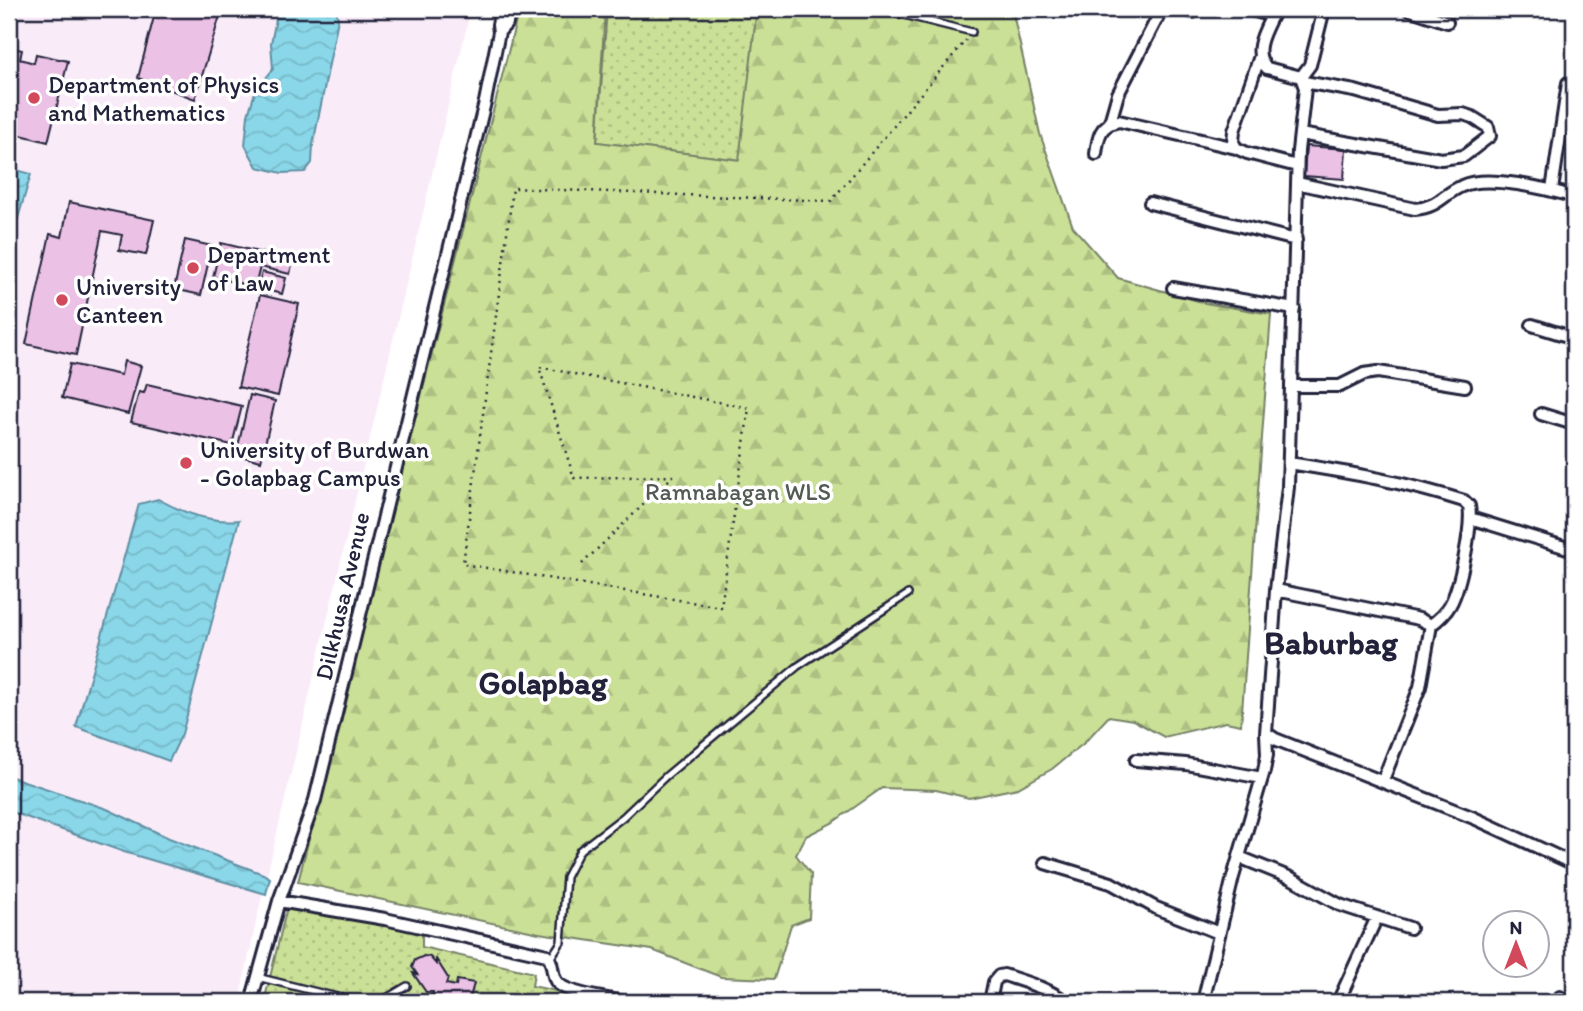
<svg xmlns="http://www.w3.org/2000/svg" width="1583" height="1011" font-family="Itim,sans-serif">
  <defs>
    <pattern id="green-dots" width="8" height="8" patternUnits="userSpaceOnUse" patternTransform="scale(1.75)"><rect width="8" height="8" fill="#cae096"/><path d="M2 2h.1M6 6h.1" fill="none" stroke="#adc082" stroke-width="1.8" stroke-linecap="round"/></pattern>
    <pattern id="forest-firs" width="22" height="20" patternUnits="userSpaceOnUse" patternTransform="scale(1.75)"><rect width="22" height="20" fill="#cae096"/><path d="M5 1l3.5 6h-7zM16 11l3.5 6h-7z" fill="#adc082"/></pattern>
    <pattern id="water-waves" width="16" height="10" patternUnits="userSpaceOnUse" patternTransform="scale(1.75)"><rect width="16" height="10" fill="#89d7e8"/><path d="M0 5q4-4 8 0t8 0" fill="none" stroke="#76b8c8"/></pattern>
  </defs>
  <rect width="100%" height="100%" fill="#fff"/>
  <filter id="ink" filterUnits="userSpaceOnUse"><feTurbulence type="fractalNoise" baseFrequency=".0143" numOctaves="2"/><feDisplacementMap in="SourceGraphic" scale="14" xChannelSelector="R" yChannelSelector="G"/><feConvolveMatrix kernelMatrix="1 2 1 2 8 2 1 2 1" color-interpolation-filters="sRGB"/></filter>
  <g filter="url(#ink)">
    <path fill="#f9ecf8" d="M 9,9 L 471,9 L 257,918 L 239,1002 L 9,1002 Z"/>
    <path fill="url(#green-dots)" stroke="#768168" stroke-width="2" d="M 607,9 L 757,9 L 740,160 L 597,142 Z
      M 288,903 L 422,929 L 422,947 L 534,973 L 532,986 L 610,1002 L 264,1002 Z"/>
    <path fill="url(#forest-firs)" stroke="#768168" stroke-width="2" d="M 519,9 L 605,9 L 597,142 L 739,160 L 757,9 L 1012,9 L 1040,134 L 1073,227 L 1118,278 L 1205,303 L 1271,314 L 1241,725 L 1226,722 L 1164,737 L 1133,720 L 1109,716 L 1084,743 L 1052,769 L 1018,788 L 969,798 L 936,790 L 882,788 L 832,823 L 806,836 L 796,855 L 811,874 L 809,918 L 791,925 L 774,979 L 721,977 L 652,950 L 539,933 L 298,882 Z"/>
    <path fill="url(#water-waves)" stroke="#608fa3" stroke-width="2" d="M 278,9 L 336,9 L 338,19 L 313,145 L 312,163 L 305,172 L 282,173 L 257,167 L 245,145 L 248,115 L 255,92 L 273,69 L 271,43 Z
      M 9,168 L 31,174 L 9,249 Z
      M 158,499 C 183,513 210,523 239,520 L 182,734 L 169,761 L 76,727 L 139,504 Z
      M 9,776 L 107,809 L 169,838 L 263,874 L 270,878 L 266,894 L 124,852 L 9,811 Z"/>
    <path fill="#ecc1e6" stroke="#22223b" stroke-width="2" d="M 156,9 L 222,9 L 195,99 L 138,78 Z
      M 9,47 L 22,50 L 20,59 L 34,63 L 36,54 L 68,61 L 48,142 L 9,132 Z
      M 1306,146 L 1346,149 L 1344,179 L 1304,176 Z
      M 69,202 L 154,220 L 146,255 L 119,250 L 122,235 L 102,231 L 76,355 L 26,344 L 50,234 L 62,237 Z
      M 185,240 L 212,246 L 201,295 L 174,289 Z
      M 221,243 L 293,260 L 290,274 L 260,267 L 255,287 L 213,277 Z
      M 262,272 L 286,278 L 282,294 L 258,288 Z
      M 260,295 L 299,304 L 278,396 L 238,387 Z
      M 124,361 L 141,366 L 128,414 L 62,398 L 70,364 L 121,375 Z
      M 147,384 L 242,406 L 232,445 L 131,422 L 139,392 L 144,393 Z
      M 250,395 L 275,401 L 261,461 L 236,455 Z
      M 424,956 L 430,957 L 436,964 L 436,959 L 448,978 L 446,984 L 456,986 L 457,980 L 474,983 L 469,1002 L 473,1002 L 431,1002 L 433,992 L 426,992 L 413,973 L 417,974 L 412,967 L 415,960 Z"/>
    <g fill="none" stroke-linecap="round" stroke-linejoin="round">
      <defs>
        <path id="lane" d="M 880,9 L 972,32
          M 550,959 L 561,942 L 566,877 L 580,850 L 623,817 L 666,776 L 798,666 L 908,594
          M 257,977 L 357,1002
          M 380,1002 L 407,986"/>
        <path id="street" d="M 1180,9 L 1193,12 L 1198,9
          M 1249,9 L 1272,16
          M 1275,9 C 1268,26 1249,52 1267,68 L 1301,77 L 1305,88 L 1298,151 L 1288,487 L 1276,590 L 1266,733 L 1275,739 L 1474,818 L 1574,864
          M 1408,9 L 1447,22
          M 499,32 L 507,23 L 510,9
          M 1260,56 L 1234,131 L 1233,142 L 1236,148 L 1247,153 L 1297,166
          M 1301,77 L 1310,65 L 1324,9
          M 1110,122 L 1118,94 L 1162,9
          M 1300,134 L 1441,159 L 1464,156 L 1490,136 L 1488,127 L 1472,117 L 1463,114 L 1438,115 L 1355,91 L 1304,82
          M 1096,154 C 1098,137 1100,124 1119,121 L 1236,148
          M 1297,183 L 1415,209 C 1439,207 1443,194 1462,186 C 1486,174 1549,189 1574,197
          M 1552,190 L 1568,83
          M 1150,203 L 1296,240
          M 1173,288 L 1294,309
          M 1532,325 L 1574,338
          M 1292,386 L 1340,386 L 1364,374 L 1378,372 L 1465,386
          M 1541,414 L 1574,424
          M 1289,463 C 1352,473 1404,482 1464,501 L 1469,506 C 1473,525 1460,588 1450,605 C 1445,614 1439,619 1431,625
          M 1470,518 L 1574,550
          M 1276,590 L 1419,619 L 1431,625 L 1420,687 L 1383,780
          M 1136,760 L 1186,764 L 1262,778
          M 1239,857 L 1291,878 L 1340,905 L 1410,928
          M 1045,863 L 1111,883 L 1156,908 L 1219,933
          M 279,901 L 385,919 L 547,955 C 554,963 551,973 556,981 C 564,994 609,999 624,1002
          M 251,1002 L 279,901 L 315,800 L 485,102 L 499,32 L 498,25 L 501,9
          M 990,1002 L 994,982 L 999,976 L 1004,975 C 1025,982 1048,988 1066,1002
          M 1203,1002 L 1233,877 L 1264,771 L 1267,755 L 1266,733
          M 1338,1002 L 1377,917
          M 1556,1002 L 1560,997"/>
      </defs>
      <use href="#lane" stroke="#22223b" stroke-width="10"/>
      <use href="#street" stroke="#22223b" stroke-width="16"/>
      <path stroke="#22223b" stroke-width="2.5" stroke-dasharray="2 5" stroke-linecap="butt" d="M 582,564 L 673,476 L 574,478 L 539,367 L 749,408 L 721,607 L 463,564 L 513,188 L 831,201 L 966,40
        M 520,998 L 535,1002"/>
      <use href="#lane" stroke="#fff" stroke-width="5"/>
      <use href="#street" stroke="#fff" stroke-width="10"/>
    </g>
  </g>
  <g fill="#d1495b" stroke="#fff" stroke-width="2.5">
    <circle cx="34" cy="98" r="7"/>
    <circle cx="193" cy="268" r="7"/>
    <circle cx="62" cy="300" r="7"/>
    <circle cx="186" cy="463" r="7"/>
  </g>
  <g text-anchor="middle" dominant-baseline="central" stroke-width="7" stroke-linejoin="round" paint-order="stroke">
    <g font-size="24" fill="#22223b" stroke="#fff" text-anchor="start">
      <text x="48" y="84">Department of Physics<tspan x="48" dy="28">and Mathematics</tspan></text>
      <text x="207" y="254">Department<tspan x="207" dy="28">of Law</tspan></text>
      <text x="76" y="286">University<tspan x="76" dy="28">Canteen</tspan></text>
      <text x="200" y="449">University of Burdwan<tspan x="200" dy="28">- Golapbag Campus</tspan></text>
    </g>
    <g font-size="24" fill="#545b56" stroke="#fff">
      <text x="738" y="491">Ramnabagan WLS</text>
    </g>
    <g font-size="24" fill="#22223b" stroke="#fff">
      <text transform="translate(342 596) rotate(-77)">Dilkhusa Avenue</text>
    </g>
    <g font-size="32" font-weight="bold" fill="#22223b" stroke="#fff">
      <text x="1331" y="643">Baburbag</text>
      <text x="543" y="683">Golapbag</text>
    </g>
  </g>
  <rect width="1583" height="1011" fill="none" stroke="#fff" stroke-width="35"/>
  <rect x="18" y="18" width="1548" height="976" fill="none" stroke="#22223b" stroke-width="2.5" filter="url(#ink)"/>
  <g transform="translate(1516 944)"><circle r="33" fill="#ffffff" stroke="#a7a7b1" stroke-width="2"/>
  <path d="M0-5L12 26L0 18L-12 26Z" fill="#d1495b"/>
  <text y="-10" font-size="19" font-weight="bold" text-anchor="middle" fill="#22223b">N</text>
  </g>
</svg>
